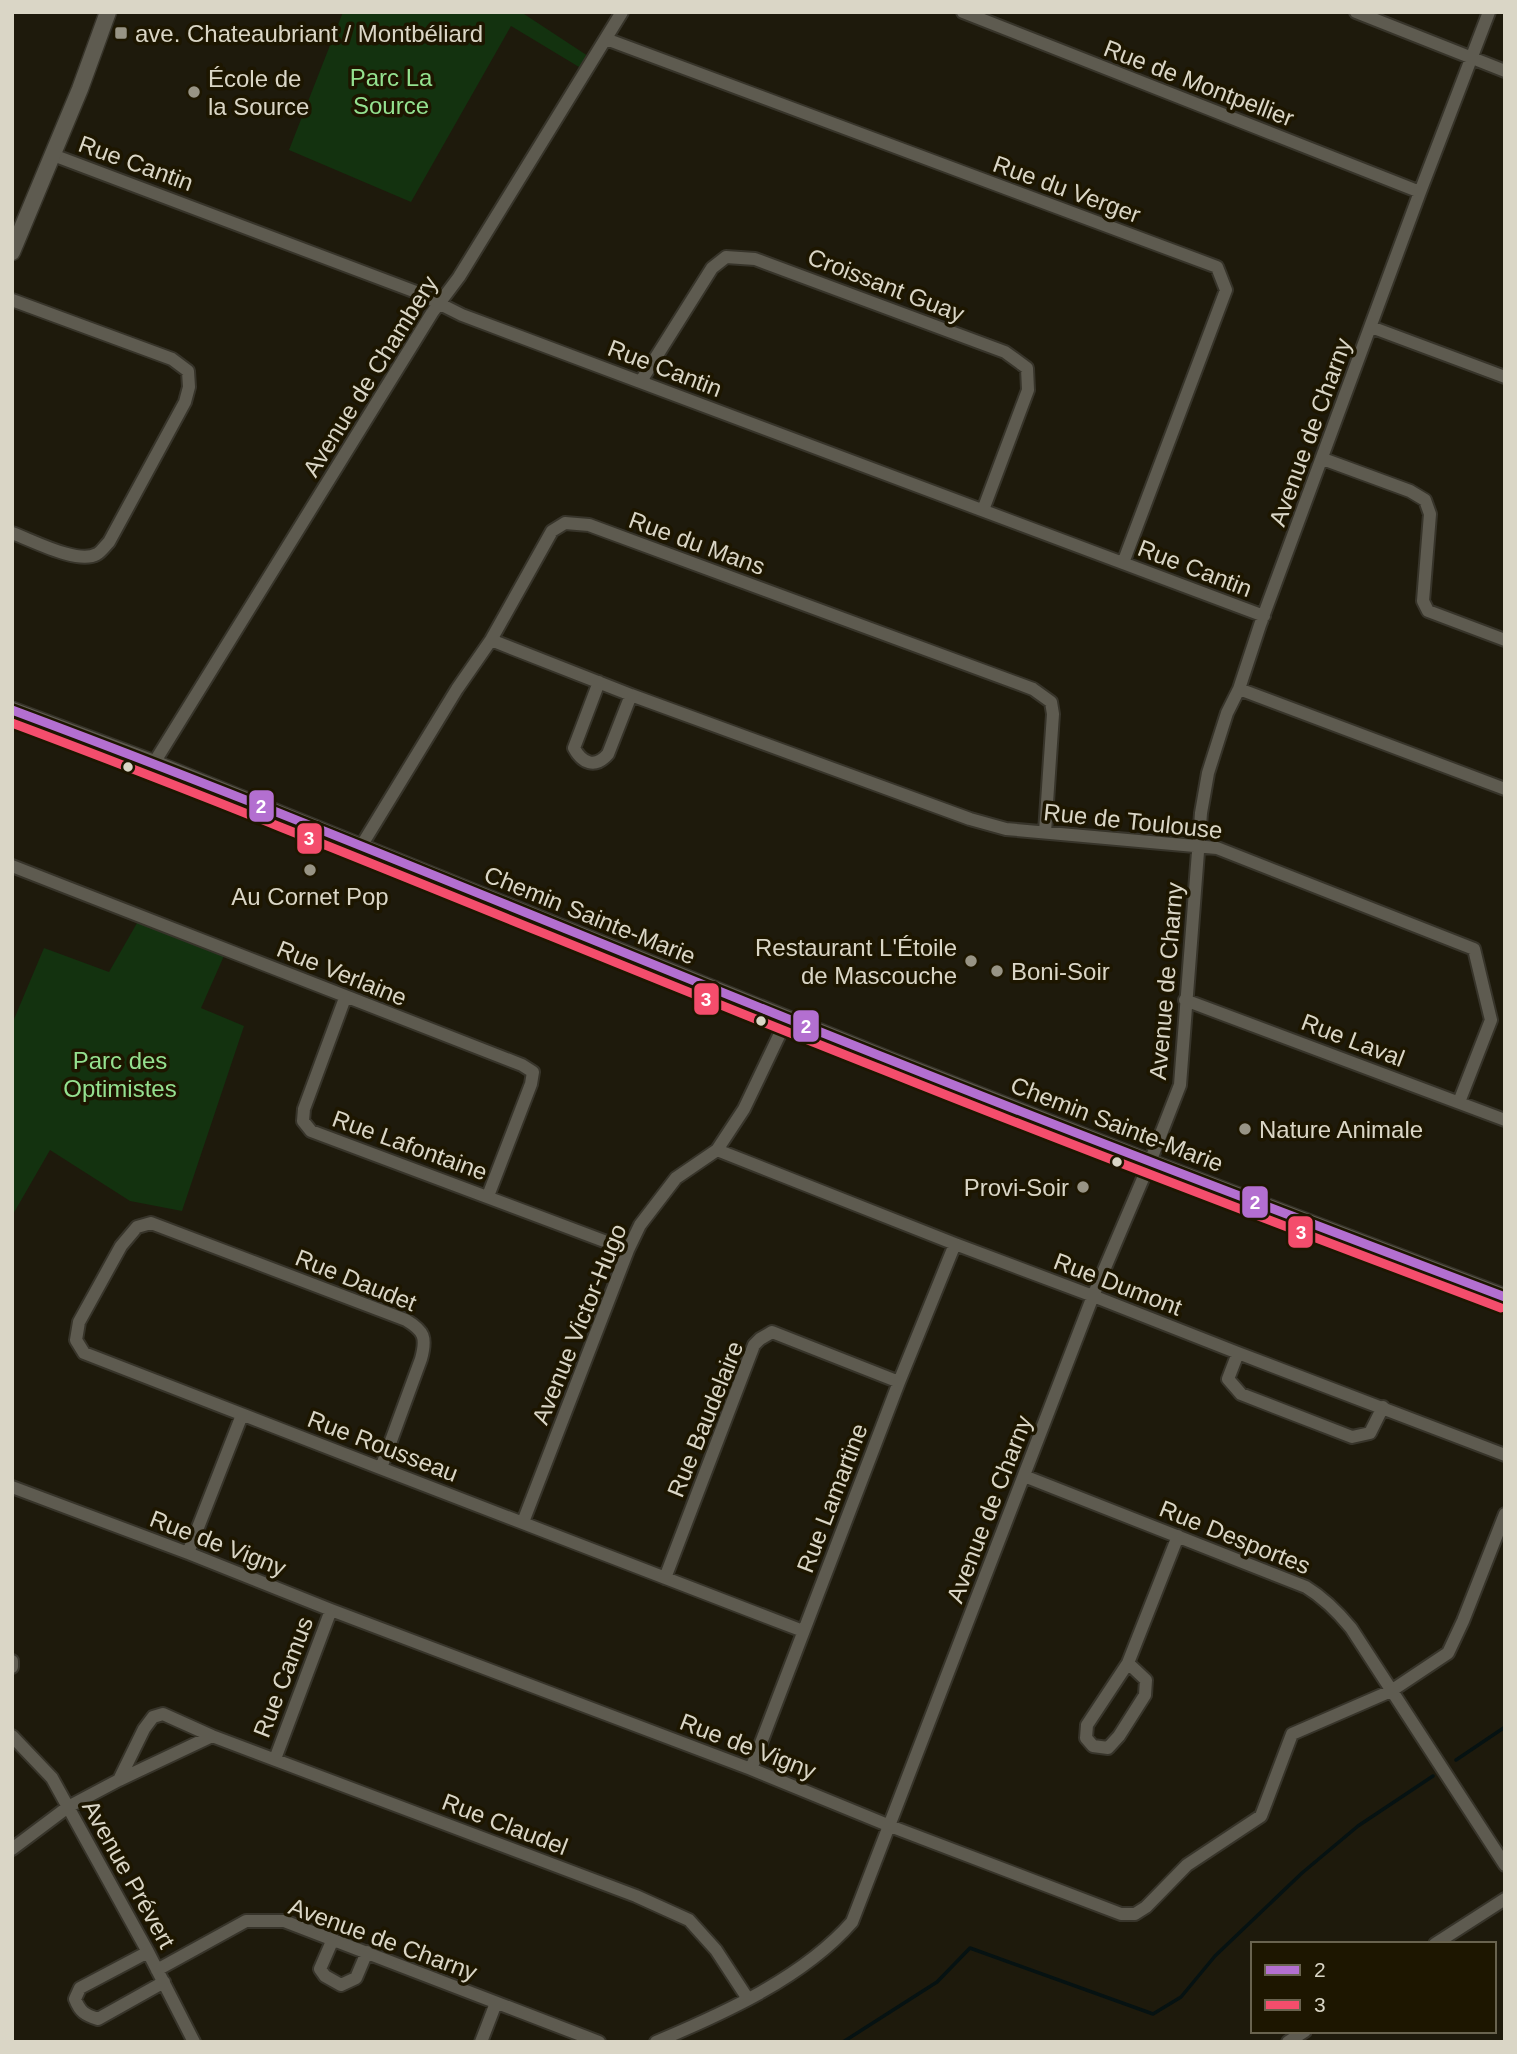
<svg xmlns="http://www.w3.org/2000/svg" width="1517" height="2054" font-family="Helvetica,sans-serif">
  <rect width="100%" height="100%" fill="#1e1a0c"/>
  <path fill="#13320f" d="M 343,12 L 521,12 L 591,58 L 584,70 L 511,26 L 411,202 L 289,150 Z
    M 141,916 L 227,949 L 201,1008 L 244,1026 L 182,1211 L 130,1201 L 50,1150 L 12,1216 L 12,1024 L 44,948 L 109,972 Z"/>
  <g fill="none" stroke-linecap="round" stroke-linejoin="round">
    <path stroke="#061212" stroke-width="3.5" d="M 1456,1760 L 1505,1727
      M 843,2042 L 937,1982 L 970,1948 L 1153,2014 L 1181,1997 L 1215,1956 L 1302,1873 L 1358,1826 L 1433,1776"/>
    <defs>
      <path id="street" d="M 963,12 L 1420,192
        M 1356,12 L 1505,71
        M 606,39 L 1217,267 L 1226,290 L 1123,563
        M 53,155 L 416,292 L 462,315 L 1264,616
        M 12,300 L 172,359 L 188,371 L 189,387 L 185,402 L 109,542 C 105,546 101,552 97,554 C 78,565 32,540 12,533
        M 1371,327 L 1505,377
        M 641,381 L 712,268 L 726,257 L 755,259 L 1005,352 L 1027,368 L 1028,390 L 983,510
        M 1323,459 L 1410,491 L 1425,500 L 1430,514 L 1423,601 L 1428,611 L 1505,640
        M 491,640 L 631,695 L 970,819 L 1006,829 L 1217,848 L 1474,949 L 1491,1020 L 1459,1102
        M 599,682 L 574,748 C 582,763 595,769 608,754 L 631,695
        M 1239,689 L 1505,789
        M 154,763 L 432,313 L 459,277 L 622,12
        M 360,848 L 457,689 L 491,640 L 552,531 L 565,523 L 589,525 L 1033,689 L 1051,702 L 1053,714 L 1045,832
        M 12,866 C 182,932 351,1000 522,1065 L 533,1072 L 531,1084 L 488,1196
        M 345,998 L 304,1109 L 303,1121 L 311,1131 L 628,1250
        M 1185,1000 L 1505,1120
        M 717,1150 L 955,1244 L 1093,1296 L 1238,1353 L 1505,1455
        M 1238,1353 L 1228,1379 L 1241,1394 L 1352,1437 L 1370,1433 L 1383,1407
        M 381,1468 L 421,1359 C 427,1337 424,1331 406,1320 L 151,1223 L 137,1227 L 121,1246 L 79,1322 L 76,1340 L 84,1353 C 323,1447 564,1538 803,1631
        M 1024,1476 L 1306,1587 C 1324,1598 1337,1611 1351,1628 L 1505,1865
        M 12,1487 L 188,1553 L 331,1610 L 751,1769 L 890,1826 L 1121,1914 L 1135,1914 L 1146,1907 L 1187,1865 L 1261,1816 L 1292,1734 L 1391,1691 L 1448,1653 L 1463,1621 L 1505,1514
        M 523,1522 L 628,1250 L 640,1225 L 676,1178 L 717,1150 L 744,1109 L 787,1019
        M 188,1553 L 242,1415
        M 665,1578 L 754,1345 L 760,1339 L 772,1332 L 899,1382
        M 12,1661 L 12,1667
        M 1128,1663 L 1146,1680 L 1145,1695 L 1119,1736 L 1108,1748 L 1093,1746 L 1086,1738 L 1087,1725 L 1128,1663 L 1178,1536
        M 12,1736 L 52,1778 L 148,1952 L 194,2042
        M 275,1759 L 331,1610
        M 751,1769 L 899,1382 L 955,1244
        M 119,1780 L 144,1729 L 153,1717 L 163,1714 L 212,1736 L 636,1896 L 689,1920 L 716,1950 L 748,1999
        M 12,1849 L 68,1807 L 119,1780 L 212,1736
        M 333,1939 L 320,1969 L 325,1976 L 341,1985 L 356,1978 L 367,1952
        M 1435,1944 L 1505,1899
        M 148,1952 L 80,1988 L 75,1999 C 80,2012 85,2015 98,2019 L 164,1982
        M 157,1970 L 246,1921 L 284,1921 L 599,2042
        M 481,2042 L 496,2003
        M 656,2042 C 724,2013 803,1978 852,1922 L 1093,1296 L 1150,1162 L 1180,1085 L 1201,813 L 1208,773 L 1227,713 L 1239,689 L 1260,625 L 1420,192 L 1489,12
        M 1288,2042 L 1305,2031"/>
      <path id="secondary" d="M 12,252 L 80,89 L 108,12
        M 12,710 L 154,763 L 890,1060 L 1150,1162 L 1505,1297"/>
    </defs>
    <use href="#street" stroke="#37342a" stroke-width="16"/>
    <use href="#secondary" stroke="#37342a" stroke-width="19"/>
    <use href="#street" stroke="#5e5b50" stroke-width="12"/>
    <use href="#secondary" stroke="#5e5b50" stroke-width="16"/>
    <defs>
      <path id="bus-1" d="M 12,710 C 307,820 596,943 888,1059 C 1093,1141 1299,1219 1505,1297"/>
      <path id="bus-2" d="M 12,723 C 306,833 594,956 886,1071 C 1090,1153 1295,1230 1501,1308"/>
    </defs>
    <use href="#bus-1" stroke="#1d1600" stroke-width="14"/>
    <use href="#bus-2" stroke="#1d1600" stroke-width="14"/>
    <use href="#bus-1" stroke="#b36fd0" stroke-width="9"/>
    <use href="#bus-2" stroke="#f44d6c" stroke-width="9"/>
  </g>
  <g fill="#989485" stroke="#1d1600" stroke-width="2.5">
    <rect x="114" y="26" width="14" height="14" rx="3.5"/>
    <circle cx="194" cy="92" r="7"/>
    <circle cx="310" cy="870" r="7"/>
    <circle cx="971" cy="961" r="7"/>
    <circle cx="997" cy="971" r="7"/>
    <circle cx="1245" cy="1129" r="7"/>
    <circle cx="1083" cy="1187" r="7"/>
  </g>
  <g fill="#dad6c6" stroke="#1d1600" stroke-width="2.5">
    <circle cx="128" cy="767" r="6"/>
    <circle cx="761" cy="1021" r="6"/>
    <circle cx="1117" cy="1162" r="6"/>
  </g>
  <g text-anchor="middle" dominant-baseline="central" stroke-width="7" stroke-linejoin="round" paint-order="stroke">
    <g font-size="24" fill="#dad6c6" stroke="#1d1600" text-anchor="start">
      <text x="135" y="33">ave. Chateaubriant / Montbéliard</text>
      <text x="208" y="78">École de<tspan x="208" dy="28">la Source</tspan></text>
      <text x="310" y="896" text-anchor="middle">Au Cornet Pop</text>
      <text x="957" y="947" text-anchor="end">Restaurant L'Étoile<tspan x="957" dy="28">de Mascouche</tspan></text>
      <text x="1011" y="971">Boni-Soir</text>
      <text x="1259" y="1129">Nature Animale</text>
      <text x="1069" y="1187" text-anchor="end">Provi-Soir</text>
    </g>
    <g font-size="24" fill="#94e18f" stroke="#1d1600">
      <text x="391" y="77">Parc La<tspan x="391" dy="28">Source</tspan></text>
      <text x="120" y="1060">Parc des<tspan x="120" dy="28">Optimistes</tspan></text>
    </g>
    <g font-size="24" fill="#dad6c6" stroke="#1d1600">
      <text transform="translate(1199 83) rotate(21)">Rue de Montpellier</text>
      <text transform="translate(136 163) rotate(20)">Rue Cantin</text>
      <text transform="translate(1067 189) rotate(20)">Rue du Verger</text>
      <text transform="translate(886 285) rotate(21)">Croissant Guay</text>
      <text transform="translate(665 368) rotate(21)">Rue Cantin</text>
      <text transform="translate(370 376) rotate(-58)">Avenue de Chambery</text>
      <text transform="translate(1310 432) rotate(-70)">Avenue de Charny</text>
      <text transform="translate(697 543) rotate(20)">Rue du Mans</text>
      <text transform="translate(1195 568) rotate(21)">Rue Cantin</text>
      <text transform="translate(1133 821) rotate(6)">Rue de Toulouse</text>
      <text transform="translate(590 915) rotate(22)">Chemin Sainte-Marie</text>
      <text transform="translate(342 973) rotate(22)">Rue Verlaine</text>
      <text transform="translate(1166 981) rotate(-85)">Avenue de Charny</text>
      <text transform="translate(1353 1040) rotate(21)">Rue Laval</text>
      <text transform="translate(1117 1124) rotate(21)">Chemin Sainte-Marie</text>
      <text transform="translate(410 1145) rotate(20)">Rue Lafontaine</text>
      <text transform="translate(356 1280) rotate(22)">Rue Daudet</text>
      <text transform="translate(1118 1284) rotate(21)">Rue Dumont</text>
      <text transform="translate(579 1324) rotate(-68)">Avenue Victor-Hugo</text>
      <text transform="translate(705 1419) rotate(-68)">Rue Baudelaire</text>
      <text transform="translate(383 1446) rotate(21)">Rue Rousseau</text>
      <text transform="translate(832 1498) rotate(-69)">Rue Lamartine</text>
      <text transform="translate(989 1509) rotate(-69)">Avenue de Charny</text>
      <text transform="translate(1235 1537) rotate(22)">Rue Desportes</text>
      <text transform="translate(218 1543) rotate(21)">Rue de Vigny</text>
      <text transform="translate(283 1677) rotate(-69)">Rue Camus</text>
      <text transform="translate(748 1746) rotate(21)">Rue de Vigny</text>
      <text transform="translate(505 1824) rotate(21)">Rue Claudel</text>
      <text transform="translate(129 1874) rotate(61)">Avenue Prévert</text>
      <text transform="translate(383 1939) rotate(20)">Avenue de Charny</text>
    </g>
  </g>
  <g stroke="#1d1600" stroke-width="2.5">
    <rect x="248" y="789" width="27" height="34" rx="7" fill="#b36fd0"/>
    <rect x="296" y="822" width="27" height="33" rx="7" fill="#f44d6c"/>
    <rect x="693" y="982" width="27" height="34" rx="7" fill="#f44d6c"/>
    <rect x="792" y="1009" width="28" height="34" rx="7" fill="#b36fd0"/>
    <rect x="1241" y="1185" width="28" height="34" rx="7" fill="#b36fd0"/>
    <rect x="1287" y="1215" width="27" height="34" rx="7" fill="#f44d6c"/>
  </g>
  <g font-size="19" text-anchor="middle" font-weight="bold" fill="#fff">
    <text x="261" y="813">2</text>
    <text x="309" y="845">3</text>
    <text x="706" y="1006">3</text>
    <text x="806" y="1033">2</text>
    <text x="1255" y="1209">2</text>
    <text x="1301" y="1239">3</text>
  </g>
  <rect width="1517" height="2054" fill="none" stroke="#dad6c6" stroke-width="28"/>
  <rect x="1251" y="1942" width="245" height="91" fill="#1d1600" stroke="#69634f" stroke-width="2"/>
  <rect x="1265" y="1965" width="35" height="10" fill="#b36fd0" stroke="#69634f" stroke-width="2"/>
  <text x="1314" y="1977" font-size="21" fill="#dad6c6">2</text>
  <rect x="1265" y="2000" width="35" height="10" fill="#f44d6c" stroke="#69634f" stroke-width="2"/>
  <text x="1314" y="2012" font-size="21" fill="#dad6c6">3</text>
</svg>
